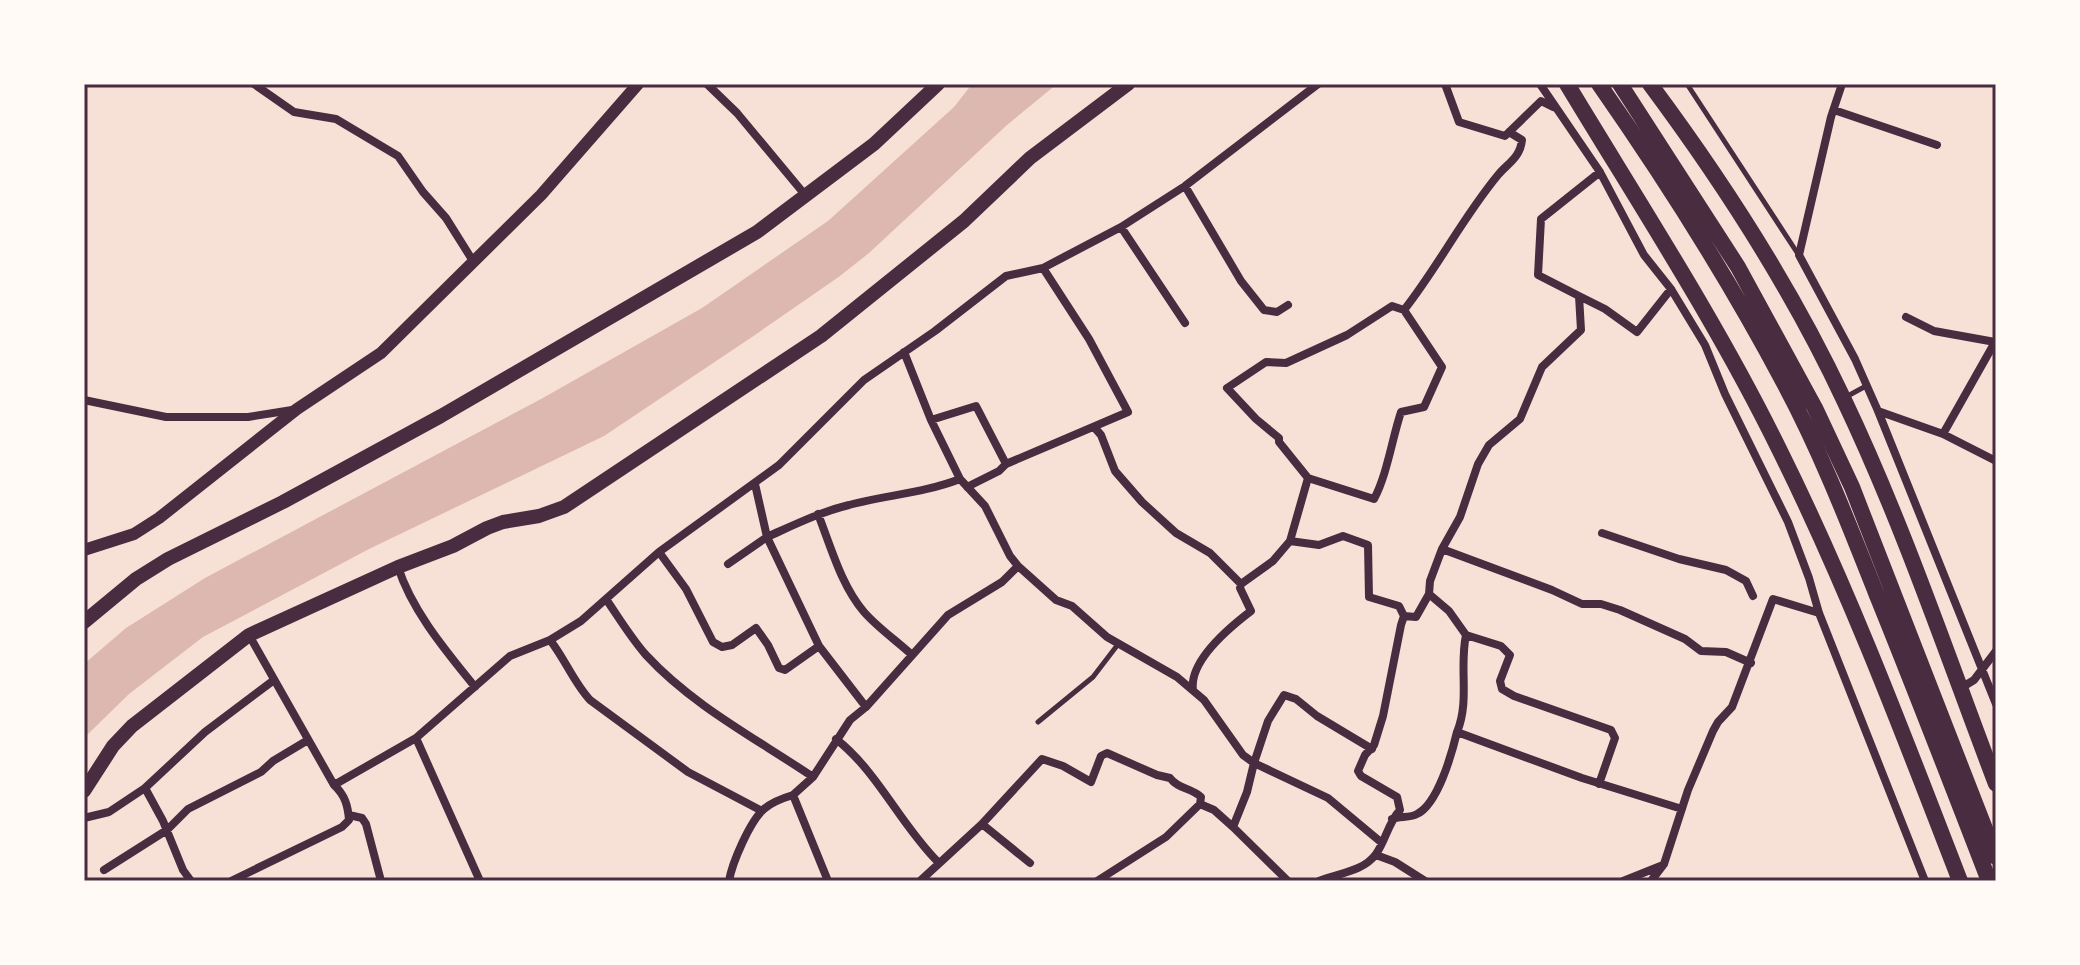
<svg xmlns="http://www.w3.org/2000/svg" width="2080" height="965" font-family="'DejaVu Sans',sans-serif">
  <rect width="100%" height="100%" fill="#f7e1d7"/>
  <path fill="#dcb8b0" d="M 972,84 L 1057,84 L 1007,125 L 869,253 L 840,276 L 752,337 L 604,436 L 369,549 L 203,637 L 129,694 L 84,738 L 84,664 L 126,628 L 205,578 L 541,399 L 702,308 L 828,221 L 954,107 Z"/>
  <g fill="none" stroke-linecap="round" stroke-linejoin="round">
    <path stroke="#4a2c40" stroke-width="5" d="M 1687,84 L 1798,254
      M 1844,398 L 1866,386
      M 1038,722 L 1093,677 L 1119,643"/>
    <path stroke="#4a2c40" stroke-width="8" d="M 254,84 L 294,112 L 336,119 L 398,156 L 423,192 L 446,218 L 473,261
      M 707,84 L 737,113 L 806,196
      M 1445,84 L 1459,122 L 1505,136 L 1541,101 L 1553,107
      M 1540,84 L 1600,172 L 1644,255 L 1671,289 L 1705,345 L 1725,394 L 1788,522 L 1809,578 L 1819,613 L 1925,881
      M 1842,84 L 1831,117 L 1799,255 L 1855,359 L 1878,411 L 1996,704
      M 1834,110 L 1937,145
      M 1185,186 L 1241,281 L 1264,310 L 1277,312 L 1288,305
      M 1121,227 L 1185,323
      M 1579,296 L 1605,309 L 1637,332 L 1671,289
      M 1906,317 L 1934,331 L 1995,342 L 1943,434
      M 904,352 L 931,420 L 960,479 L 985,506 L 1010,556 L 1018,566 L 1056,600 L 1072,606 L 1107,637 L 1177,677 L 1204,700 L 1243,755 L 1254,763 L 1247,792 L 1233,827 L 1288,881
      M 84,400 L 166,417 L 248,417 L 292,410
      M 1878,411 L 1943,434 L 1996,461
      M 931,420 L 976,406 L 1006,464 L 1128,412 L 1089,339 L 1043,268 L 1121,227 L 1185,186 L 1318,84
      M 1094,427 L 1101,435 L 1115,471 L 1142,502 L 1176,533 L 1210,553 L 1241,584 L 1273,561 L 1290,541 L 1308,478 L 1279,442 L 1279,438 L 1256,419 L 1227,388 L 1266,362 L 1286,363 L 1347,335 L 1392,306 L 1404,310
      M 1308,478 L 1374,499 C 1387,475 1392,439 1401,412 L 1424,407 L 1442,367 L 1404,310 C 1438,267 1463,217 1498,175 C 1508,163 1520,158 1522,140 L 1509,132
      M 967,487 L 999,471 L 1006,464
      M 818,514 C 831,547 841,585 864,612 C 878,628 897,641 912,655
      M 1602,533 L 1679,559 L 1726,570 L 1746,581 L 1753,596
      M 1290,541 L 1319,545 L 1343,536 L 1368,545 L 1369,597 L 1399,606 L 1404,616
      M 1442,549 L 1552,590 L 1582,604 L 1601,604 L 1620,610 L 1685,639 L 1701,651 L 1726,652 L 1751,663
      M 659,552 L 686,589 L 713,642 L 722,647 L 732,645 L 756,628 L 768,645 L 779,668 L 785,670 L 819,646
      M 728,564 L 767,537 L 755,484
      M 398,567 C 412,611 446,651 475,687
      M 1429,594 L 1449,611 L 1466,635 C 1459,667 1470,701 1457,732 L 1582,778 L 1682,809
      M 606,599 C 619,618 631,638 646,655 C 693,706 757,739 813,777
      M 249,635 L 334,785
      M 1466,635 L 1501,646 L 1510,655 L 1500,681 L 1502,689 L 1514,696 L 1611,730 L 1615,738 L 1599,784
      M 550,640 C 565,659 574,683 590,700 L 688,772 L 762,811
      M 1961,688 L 1974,680 L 1996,651
      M 1193,690 C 1189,661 1230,627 1251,611 L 1240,588 L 1241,584
      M 866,707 L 948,615 L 1002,582 L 1018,566
      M 416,738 L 480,881
      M 836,739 C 878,772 900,824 938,862
      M 1372,749 L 1317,716 L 1296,699 L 1284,695 L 1268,721 L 1254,763 L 1328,798 L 1382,843
      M 145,788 L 205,732 L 274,680
      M 349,815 L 362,818 L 366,824 L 381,881
      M 84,818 L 109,812 L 145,788 L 163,821 L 183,870 L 191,881
      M 1392,819 C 1399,816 1411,818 1417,814 C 1438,804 1452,753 1457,732
      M 982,824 L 1030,863
      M 1376,855 L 1395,862 L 1425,881
      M 104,870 L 167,830 L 188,809 L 261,772 L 273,761 L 308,740
      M 231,881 L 342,827 L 349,820 C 348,806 345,795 334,785 L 416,738 L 510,656 L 550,640 L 581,621 L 659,552 L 779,465 L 864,380 L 935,331 L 1006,276 L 1043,268
      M 729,881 C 732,863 750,821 764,809 C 772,802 783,798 793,795
      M 828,881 L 793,795 L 813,777 L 850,720 L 866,707 L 819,646 L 767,537 C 794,525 820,512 849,505 C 886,495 924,493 960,479
      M 920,881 L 982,824 L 1042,759 L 1063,766 L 1091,782 L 1101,756 L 1107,753 L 1157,775 L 1170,778 C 1178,789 1192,788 1201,797 L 1200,804
      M 1097,881 L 1166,837 L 1200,804 L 1214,810 L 1233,827
      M 1319,881 C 1338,873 1363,872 1376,854 C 1386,840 1388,823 1400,810 L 1397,797 L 1361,776 L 1358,771 L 1365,755 L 1374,745 L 1383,716 L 1401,625 L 1404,616 L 1416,617 L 1429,594 L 1430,581 L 1442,549 L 1460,517 L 1478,464 L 1489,445 L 1520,419 L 1542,367 L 1581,330 L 1579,296 L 1538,275 L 1541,219 L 1600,172
      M 1623,881 L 1663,865
      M 1651,881 L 1664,864 L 1688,790 L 1713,731 L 1718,722 L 1732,707 L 1773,599 L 1819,613"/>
    <path stroke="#4a2c40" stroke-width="12" d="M 84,550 L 134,534 L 159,518 L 297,409 L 381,353 L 541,195 L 638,84"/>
    <path stroke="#4a2c40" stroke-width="14" d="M 84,622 L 136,579 L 168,559 L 283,502 L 441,416 L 757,232 L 874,144 L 938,84
      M 84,791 L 113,746 L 132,726 L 249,635 L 398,567 L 453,546 L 487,528 L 503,522 L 539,516 L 564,507 L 821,336 L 964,221 L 1030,158 L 1128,84"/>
    <path stroke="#4a2c40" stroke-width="16" d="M 1567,84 C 1640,205 1718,324 1780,451 C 1849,590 1904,736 1960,881
      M 1650,84 C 1723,182 1792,289 1844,400 C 1903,524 1947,655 1996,784"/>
    <path stroke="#4a2c40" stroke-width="16" d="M 1599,84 C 1666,180 1729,279 1784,383 C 1820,450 1848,522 1876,593 C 1915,689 1952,785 1989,881
      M 1620,84 L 1738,267 L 1815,408 L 1852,487 L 1996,857"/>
  </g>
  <rect width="2080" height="965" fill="none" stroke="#fffaf5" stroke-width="172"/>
  <rect x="86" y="86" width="1908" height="793" fill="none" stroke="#4a2c40" stroke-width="3"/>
</svg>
